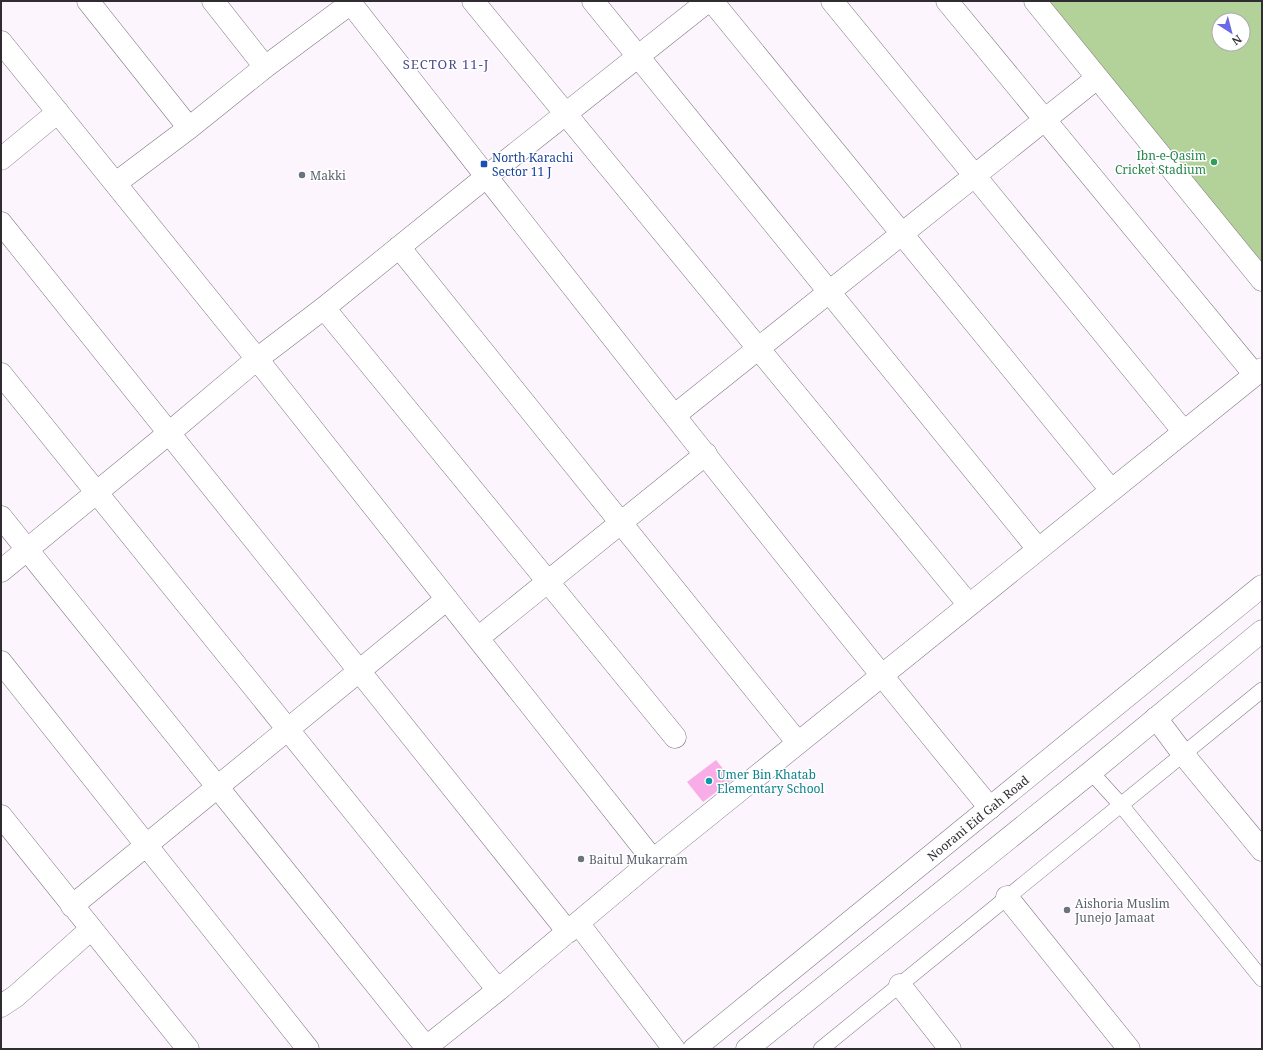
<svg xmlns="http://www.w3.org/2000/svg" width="1263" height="1050" font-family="'Noto Serif',serif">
  <rect width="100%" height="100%" fill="#fdf5fe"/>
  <path fill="#b3d299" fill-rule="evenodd" d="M 1035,1 L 1262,1 L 1262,280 ZM 1219,20 L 1243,20 L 1243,44 L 1219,44 Z"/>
  <path fill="#f9ade7" d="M 716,760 L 732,780 L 703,802 L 687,782 Z"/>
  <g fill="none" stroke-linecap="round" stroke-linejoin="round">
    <defs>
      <path id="service" d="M 1091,772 L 1121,805 L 1262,979
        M 821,1049 L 1262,690"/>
      <path id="minor" d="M 88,1 L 189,128
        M 213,1 L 265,67
        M 473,1 L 969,605
        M 593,1 L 1038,549
        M 712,1 L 1111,490
        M 832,1 L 1184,432
        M 947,1 L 1255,375
        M 1,42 L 257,359 L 653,860
        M 1,159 L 58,112
        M 116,183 L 189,128 L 265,67 L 351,3
        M 1,223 L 568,932
        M 399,247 L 798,743
        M 324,308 L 675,737
        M 1,374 L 498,990
        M 675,415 L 1097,78
        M 1,517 L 426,1047
        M 1,571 L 169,433 L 257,359 L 324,308 L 486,177 L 708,1
        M 478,638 L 706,454
        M 1,662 L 308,1049
        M 1007,897 L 1129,1049
        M 72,906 L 447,599
        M 578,923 L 674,1049
        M 900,985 L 950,1049
        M 1,1006 L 16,996 L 91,929
        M 424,1049 L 498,990 L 653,860 L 1262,369"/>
      <path id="tertiary" d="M 349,1 C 561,272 772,543 990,808
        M 1035,1 L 1262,280
        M 1156,718 L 1183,754 L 1262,850
        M 1,816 L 188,1049"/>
      <g id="secondary">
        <path id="s1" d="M 694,1049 L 1262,586"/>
        <path d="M 747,1049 L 1091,772 L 1262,631"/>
      </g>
    </defs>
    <use href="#service" stroke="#817783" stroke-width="16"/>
    <use href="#minor" stroke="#817783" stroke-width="23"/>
    <use href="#tertiary" stroke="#817783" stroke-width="23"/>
    <use href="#secondary" stroke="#817783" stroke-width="23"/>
    <use href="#service" stroke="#fff" stroke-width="15"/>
    <use href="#minor" stroke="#fff" stroke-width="22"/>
    <use href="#tertiary" stroke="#fff" stroke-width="22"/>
    <use href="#secondary" stroke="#fff" stroke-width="22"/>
  </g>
  <circle fill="#2e9e5b" stroke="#fff" stroke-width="1.5" cx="1214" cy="162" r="4"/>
  <rect fill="#1a4fb4" stroke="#fff" stroke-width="1.5" x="480" y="160" width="8" height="8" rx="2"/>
  <g fill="#6b7280" stroke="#fff" stroke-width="1.5">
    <circle cx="302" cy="175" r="4"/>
    <circle cx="581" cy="859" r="4"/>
    <circle cx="1067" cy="910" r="4"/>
  </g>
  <circle fill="#0f9aa8" stroke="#fff" stroke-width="1.5" cx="709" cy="781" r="4"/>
  <g text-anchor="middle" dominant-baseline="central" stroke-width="3" stroke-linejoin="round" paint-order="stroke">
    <g font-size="12" fill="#27864d" stroke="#fff" text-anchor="end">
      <text x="1206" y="155">Ibn-e-Qasim<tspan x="1206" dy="14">Cricket Stadium</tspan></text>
    </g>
    <g font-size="12" fill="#164399" stroke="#fff" text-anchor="start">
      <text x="492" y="157">North Karachi<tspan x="492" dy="14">Sector 11 J</tspan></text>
    </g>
    <g font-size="12" fill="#5b616d" stroke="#fff" text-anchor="start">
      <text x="310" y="175">Makki</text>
      <text x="589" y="859">Baitul Mukarram</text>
      <text x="1075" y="903">Aishoria Muslim<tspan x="1075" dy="14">Junejo Jamaat</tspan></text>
    </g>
    <g font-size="12" fill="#0d838f" stroke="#fff" text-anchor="start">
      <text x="717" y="774">Umer Bin Khatab<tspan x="717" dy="14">Elementary School</tspan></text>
    </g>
    <g font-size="12" fill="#302c31" stroke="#fff">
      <text stroke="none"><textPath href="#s1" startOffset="366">Noorani Eid Gah Road</textPath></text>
    </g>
    <g font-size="13" letter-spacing="1" fill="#4d4f8d" stroke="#fff">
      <text x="446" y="64">SECTOR 11-J</text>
    </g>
  </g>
  <rect width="1263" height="1050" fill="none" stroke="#302c31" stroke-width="4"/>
  <g transform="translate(1231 32) rotate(144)"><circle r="19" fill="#ffffff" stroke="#acabad"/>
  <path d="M0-3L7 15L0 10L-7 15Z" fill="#6b69e3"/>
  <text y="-6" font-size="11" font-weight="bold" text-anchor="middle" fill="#302c31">N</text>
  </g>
</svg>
